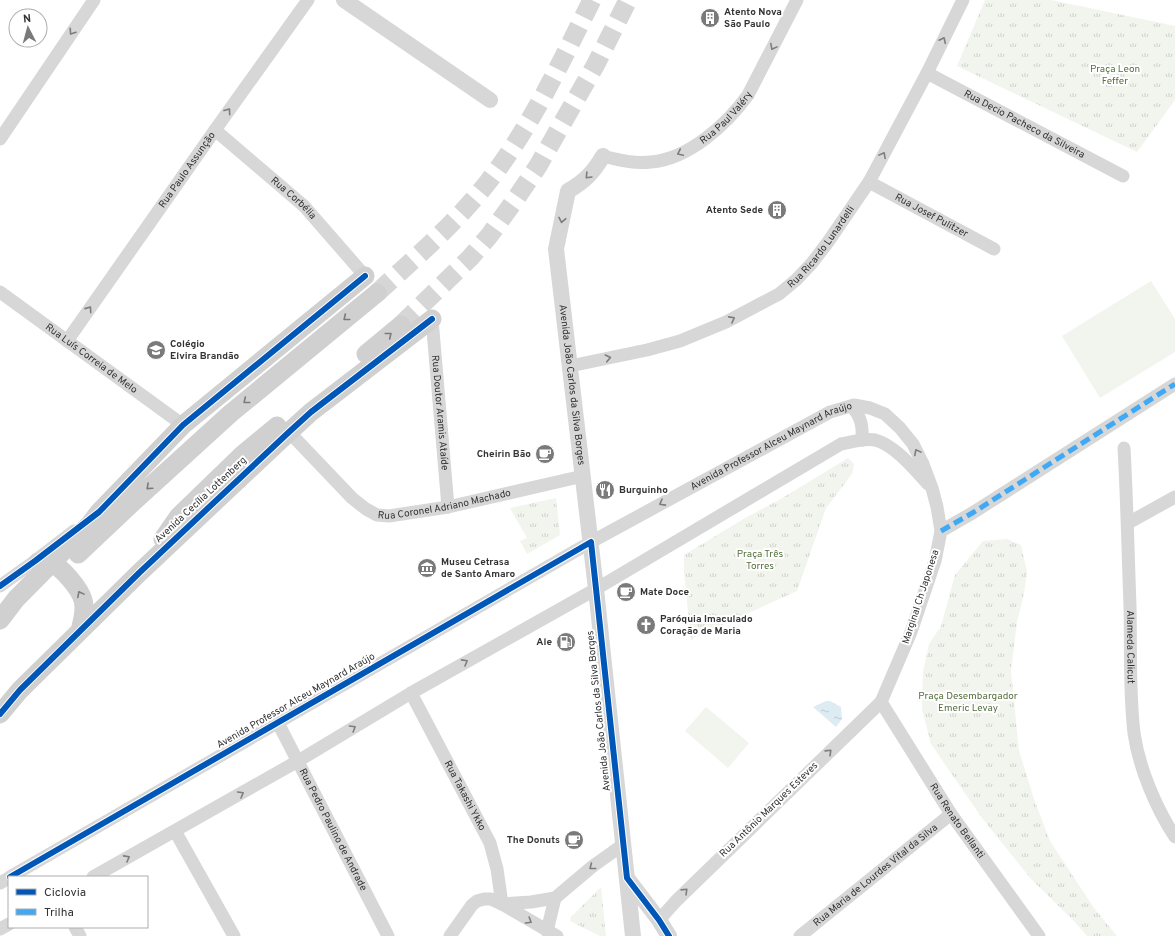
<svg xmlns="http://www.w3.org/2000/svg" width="1175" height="936" font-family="Overpass,sans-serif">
  <defs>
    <pattern id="park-tufts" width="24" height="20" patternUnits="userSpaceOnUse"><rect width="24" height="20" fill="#f1f5ed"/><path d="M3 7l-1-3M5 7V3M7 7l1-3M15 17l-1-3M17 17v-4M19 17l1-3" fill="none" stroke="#cfd2cc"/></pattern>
    <pattern id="water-ripples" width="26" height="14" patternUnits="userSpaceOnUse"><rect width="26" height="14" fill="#ddebf3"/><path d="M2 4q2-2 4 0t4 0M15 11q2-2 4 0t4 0" fill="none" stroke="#becad1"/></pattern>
  </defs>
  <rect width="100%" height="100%" fill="#fff"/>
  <path fill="url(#park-tufts)" d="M 985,0 L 1051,0 L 1175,26 L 1175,100 L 1137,152 L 957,66 Z
    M 848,458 L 854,464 L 852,474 L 826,508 L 797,591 L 695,637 L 691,641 L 684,572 L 684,555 L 745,518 L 779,500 Z
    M 556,498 L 560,535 L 527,554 L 520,541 L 527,538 L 510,508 Z
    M 1007,539 L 1021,545 L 1027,572 L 1024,594 L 1017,622 L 1011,671 L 1019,751 L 1034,799 L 1050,841 L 1094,908 L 1117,936 L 1087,936 L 1073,920 L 1031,879 L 982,818 L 931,744 L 922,709 L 923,672 L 929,644 L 941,626 L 955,575 L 983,541 Z
    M 601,887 L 606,936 L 600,936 L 570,921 L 571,917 Z"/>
  <path fill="#f1f5ed" d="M 1151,281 L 1175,319 L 1175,352 L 1100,398 L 1062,336 Z
    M 706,707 L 749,743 L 728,768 L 685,731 Z"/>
  <path fill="url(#water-ripples)" d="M 826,701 L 830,701 L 841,707 L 842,719 L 836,727 L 813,707 Z"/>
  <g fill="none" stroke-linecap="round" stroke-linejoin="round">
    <path stroke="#d6d6d6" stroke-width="19" stroke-dasharray="19 10" stroke-linecap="butt" d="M 377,293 C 415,258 456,223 488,182 C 531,127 561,62 592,0
      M 401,325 L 470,258 L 489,236 L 515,200 L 538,166 L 596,64 L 628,0"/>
    <g stroke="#d7d7d7" stroke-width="13">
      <path id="s1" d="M 927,73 L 1123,176"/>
      <path id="s2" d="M 215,130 L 304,206 L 365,276"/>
      <path d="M 0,139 L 94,0"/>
      <path id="s3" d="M 603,156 C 619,160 634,164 651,162 C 689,159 727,124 748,95 L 797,0"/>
      <path id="s4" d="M 869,182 L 994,249"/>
      <path id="s5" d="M 0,292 L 183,425"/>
      <path id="s6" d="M 432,319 L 448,507"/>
      <path id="s7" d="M 67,341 L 215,130 L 308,0"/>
      <path id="s8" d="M 570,366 L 647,350 L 680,341 L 726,322 L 779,294 L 796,280 L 812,263 L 828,242 L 869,182 L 927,73 L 963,0"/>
      <path d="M 851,406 C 861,416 863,426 862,440"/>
      <path id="s9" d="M 289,432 L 352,498 L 366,509 L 377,515 L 389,516 L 448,507 L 583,476"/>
      <path id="s10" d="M 1124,448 C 1127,501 1128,553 1130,606 C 1131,648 1129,691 1134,733 C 1139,768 1156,808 1175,837"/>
      <path d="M 1128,523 L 1175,497"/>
      <path d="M 941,531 L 974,512 L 1175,384"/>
      <path d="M 0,586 L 35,561 L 74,531"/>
      <path id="s11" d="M 411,693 L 490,843 L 497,869 L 502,904"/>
      <path id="s12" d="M 881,702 L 951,814 L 1039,936"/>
      <path id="s13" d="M 278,723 L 388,936"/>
      <path d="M 175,831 L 234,936"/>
      <path id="s14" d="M 10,877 L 591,542 L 830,412 L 854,405 L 870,408 L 885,414 L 900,428 L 913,444 L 923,464 L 932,488 L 937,507 L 941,531 L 935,561 L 911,632 L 881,702 L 676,901 L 659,920"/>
      <path d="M 93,877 L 298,761 L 411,693 L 596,589 L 841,444 C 852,442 864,438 875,440 C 895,445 915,470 928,484"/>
      <path d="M 0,883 L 9,878"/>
      <path d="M 502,904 L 531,902 L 555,898 L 593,866 L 624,844"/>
      <path d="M 75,927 L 80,936"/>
      <path d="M 0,929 L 9,924"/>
      <path d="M 547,931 L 555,898"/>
      <path d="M 450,936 L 472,905 L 477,901 L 484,899 L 491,899 L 502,904 L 557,936"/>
      <path id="s15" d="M 800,936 L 951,814"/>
    </g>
    <g stroke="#d7d7d7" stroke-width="16">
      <path d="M 344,0 L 490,100"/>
      <path id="s16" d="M 603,156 C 593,173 585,181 568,191 L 556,249 L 596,589 L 633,936"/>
      <path d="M 627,878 L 659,920 L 669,936"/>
    </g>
    <path stroke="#d0d0d0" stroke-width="19" d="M 366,354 L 401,325
      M 163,539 L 179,516 L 242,455 L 277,426
      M 78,554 L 132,503 L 231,413 L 377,293
      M 38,562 C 42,562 47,562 51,563 C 62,567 80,589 83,600 C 86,610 82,622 80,631
      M 0,620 L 16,599 L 90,524 L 99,512 L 183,425 L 365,276
      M 0,714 L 20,690 L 139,573 L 289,432 L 311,412 L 432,319"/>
    <path stroke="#3fa9f5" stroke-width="5" stroke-dasharray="10 5" stroke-linecap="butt" d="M 941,531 L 974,512 L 1175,384"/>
    <defs>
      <path id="cycleway" d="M 0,586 L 35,561 L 99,512 L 183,425 L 365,276
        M 0,714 L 20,690 L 139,573 L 289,432 L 311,412 L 432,319
        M 10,877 L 591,542 L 627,878 L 659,920 L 669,936"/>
    </defs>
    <use href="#cycleway" stroke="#fff" stroke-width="8"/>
    <use href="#cycleway" stroke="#0057b8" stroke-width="6"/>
  </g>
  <defs><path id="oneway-chevron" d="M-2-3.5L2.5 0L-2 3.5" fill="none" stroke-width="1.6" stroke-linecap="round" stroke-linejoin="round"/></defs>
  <g stroke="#7d7d7d">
    <use href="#oneway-chevron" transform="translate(72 32) rotate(124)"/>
    <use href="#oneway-chevron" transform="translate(943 40) rotate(-64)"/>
    <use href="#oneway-chevron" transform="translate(773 47) rotate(118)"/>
    <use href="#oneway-chevron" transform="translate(228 111) rotate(-54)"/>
    <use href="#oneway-chevron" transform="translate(680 153) rotate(155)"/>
    <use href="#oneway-chevron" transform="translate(883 155) rotate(-62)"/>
    <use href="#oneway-chevron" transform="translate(588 176) rotate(134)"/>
    <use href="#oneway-chevron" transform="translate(562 220) rotate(101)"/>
    <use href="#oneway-chevron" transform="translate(89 309) rotate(-55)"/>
    <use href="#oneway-chevron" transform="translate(732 319) rotate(-28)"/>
    <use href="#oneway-chevron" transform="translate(608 358) rotate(-12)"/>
    <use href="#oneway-chevron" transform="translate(917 452) rotate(-118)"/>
    <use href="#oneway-chevron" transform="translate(662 503) rotate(151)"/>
    <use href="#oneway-chevron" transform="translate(465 662) rotate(-29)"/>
    <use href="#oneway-chevron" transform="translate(353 728) rotate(-31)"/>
    <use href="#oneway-chevron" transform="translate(829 752) rotate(-44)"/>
    <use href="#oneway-chevron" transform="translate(241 794) rotate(-30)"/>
    <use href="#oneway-chevron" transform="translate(127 858) rotate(-29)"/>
    <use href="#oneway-chevron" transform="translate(592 867) rotate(142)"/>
    <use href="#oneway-chevron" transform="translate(685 891) rotate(-44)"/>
    <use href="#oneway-chevron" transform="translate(529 921) rotate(31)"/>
  </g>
  <g stroke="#7a7a7a">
    <use href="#oneway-chevron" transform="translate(346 318) rotate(141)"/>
    <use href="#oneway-chevron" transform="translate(389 335) rotate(-39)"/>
    <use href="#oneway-chevron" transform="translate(246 401) rotate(141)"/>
    <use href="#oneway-chevron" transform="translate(149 487) rotate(138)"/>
    <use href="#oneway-chevron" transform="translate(80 594) rotate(-118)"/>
  </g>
  <defs>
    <symbol id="building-disc" viewBox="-11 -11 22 22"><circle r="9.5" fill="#7a7a7a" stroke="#fff"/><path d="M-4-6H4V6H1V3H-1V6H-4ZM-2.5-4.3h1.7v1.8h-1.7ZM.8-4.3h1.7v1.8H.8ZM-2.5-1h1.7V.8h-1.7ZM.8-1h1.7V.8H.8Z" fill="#fff"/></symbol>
    <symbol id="school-disc" viewBox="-11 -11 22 22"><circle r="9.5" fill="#7a7a7a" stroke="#fff"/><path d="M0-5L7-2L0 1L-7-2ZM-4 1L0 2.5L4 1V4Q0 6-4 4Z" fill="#fff"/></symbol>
    <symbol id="cafe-disc" viewBox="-11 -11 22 22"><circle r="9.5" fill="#7a7a7a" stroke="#fff"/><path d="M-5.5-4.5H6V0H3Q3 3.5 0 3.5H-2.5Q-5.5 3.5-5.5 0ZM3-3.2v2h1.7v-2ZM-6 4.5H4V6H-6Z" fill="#fff"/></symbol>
    <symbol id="restaurant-disc" viewBox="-11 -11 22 22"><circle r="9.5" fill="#7a7a7a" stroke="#fff"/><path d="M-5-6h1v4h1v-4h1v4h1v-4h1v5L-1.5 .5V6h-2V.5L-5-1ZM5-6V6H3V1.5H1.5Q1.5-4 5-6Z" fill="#fff"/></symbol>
    <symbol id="museum-disc" viewBox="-11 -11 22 22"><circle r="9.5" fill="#7a7a7a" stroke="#fff"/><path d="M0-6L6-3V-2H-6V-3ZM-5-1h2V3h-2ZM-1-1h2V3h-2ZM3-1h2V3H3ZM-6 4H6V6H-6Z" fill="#fff"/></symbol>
    <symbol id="church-disc" viewBox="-11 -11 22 22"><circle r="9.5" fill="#7a7a7a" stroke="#fff"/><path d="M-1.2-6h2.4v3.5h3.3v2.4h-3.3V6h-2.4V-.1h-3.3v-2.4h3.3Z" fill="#fff"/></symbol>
    <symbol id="fuel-disc" viewBox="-11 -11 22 22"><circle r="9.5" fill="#7a7a7a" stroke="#fff"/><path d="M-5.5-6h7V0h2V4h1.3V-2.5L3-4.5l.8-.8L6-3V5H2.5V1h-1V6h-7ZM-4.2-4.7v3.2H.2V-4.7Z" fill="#fff"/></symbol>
  </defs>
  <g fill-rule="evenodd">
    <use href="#building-disc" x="699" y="7" width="22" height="22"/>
    <use href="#building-disc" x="766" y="199" width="22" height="22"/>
    <use href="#school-disc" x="145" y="339" width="22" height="22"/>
    <use href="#cafe-disc" x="534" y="443" width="22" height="22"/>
    <use href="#restaurant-disc" x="594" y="479" width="22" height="22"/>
    <use href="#museum-disc" x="416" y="557" width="22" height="22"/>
    <use href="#cafe-disc" x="615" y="581" width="22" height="22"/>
    <use href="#church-disc" x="635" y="614" width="22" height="22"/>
    <use href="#fuel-disc" x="555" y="631" width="22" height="22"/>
    <use href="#cafe-disc" x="563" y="829" width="22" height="22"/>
  </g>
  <g text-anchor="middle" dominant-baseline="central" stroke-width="4" stroke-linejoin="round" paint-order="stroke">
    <g font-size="10" font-weight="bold" fill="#333" stroke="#fff" text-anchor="start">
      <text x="724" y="12">Atento Nova<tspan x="724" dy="12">São Paulo</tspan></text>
      <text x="763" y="210" text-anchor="end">Atento Sede</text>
      <text x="170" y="344">Colégio<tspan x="170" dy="12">Elvira Brandão</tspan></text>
      <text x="531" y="454" text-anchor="end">Cheirin Bão</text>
      <text x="619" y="490">Burguinho</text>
      <text x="441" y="562">Museu Cetrasa<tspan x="441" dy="12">de Santo Amaro</tspan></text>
      <text x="640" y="592">Mate Doce</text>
      <text x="660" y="619">Paróquia Imaculado<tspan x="660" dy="12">Coração de Maria</tspan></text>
      <text x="552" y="642" text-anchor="end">Ale</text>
      <text x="560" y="840" text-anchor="end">The Donuts</text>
    </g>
    <g font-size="10" fill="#56703f" stroke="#fff">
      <text x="1115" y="69">Praça Leon<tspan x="1115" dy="12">Feffer</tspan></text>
      <text x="760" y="554">Praça Três<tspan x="760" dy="12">Torres</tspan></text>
      <text x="968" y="696">Praça Desembargador<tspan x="968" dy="12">Emeric Levay</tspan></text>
    </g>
    <g font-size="10" fill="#333" stroke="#fff">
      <text stroke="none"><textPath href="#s3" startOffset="138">Rua Paul Valéry</textPath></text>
      <text stroke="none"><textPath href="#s1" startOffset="110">Rua Decio Pacheco da Silveira</textPath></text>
      <text stroke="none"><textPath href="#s7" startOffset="209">Rua Paulo Assunção</textPath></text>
      <text stroke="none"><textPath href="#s2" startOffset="104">Rua Corbélia</textPath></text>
      <text stroke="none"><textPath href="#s4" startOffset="71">Rua Josef Pulitzer</textPath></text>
      <text stroke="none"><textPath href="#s8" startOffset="286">Rua Ricardo Lunardelli</textPath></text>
      <text stroke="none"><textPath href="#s5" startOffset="113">Rua Luís Correia de Melo</textPath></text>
      <text stroke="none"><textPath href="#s16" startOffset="246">Avenida João Carlos da Silva Borges</textPath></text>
      <text stroke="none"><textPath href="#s6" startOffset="94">Rua Doutor Aramis Ataíde</textPath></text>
      <text stroke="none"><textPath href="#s14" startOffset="875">Avenida Professor Alceu Maynard Araújo</textPath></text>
      <text transform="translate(201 500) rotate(-43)">Avenida Cecília Lottenberg</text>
      <text stroke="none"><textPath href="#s9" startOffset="190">Rua Coronel Adriano Machado</textPath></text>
      <text transform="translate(921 597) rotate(-72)">Marginal Ch Japonesa</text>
      <text stroke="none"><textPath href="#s10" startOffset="199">Alameda Calicut</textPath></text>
      <text transform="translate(296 701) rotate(-30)">Avenida Professor Alceu Maynard Araújo</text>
      <text transform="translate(599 711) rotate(-96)">Avenida João Carlos da Silva Borges</text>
      <text stroke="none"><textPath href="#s11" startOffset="116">Rua Takashi Ykko</textPath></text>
      <text transform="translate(769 810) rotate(-44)">Rua Antônio Marques Esteves</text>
      <text stroke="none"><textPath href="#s12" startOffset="141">Rua Renato Bellanti</textPath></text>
      <text stroke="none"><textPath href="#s13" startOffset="120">Rua Pedro Paulino de Andrade</textPath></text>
      <text stroke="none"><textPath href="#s15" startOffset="97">Rua Maria de Lourdes Vital da Silva</textPath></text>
    </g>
  </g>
  <rect x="8" y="876" width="140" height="52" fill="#ffffff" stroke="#adadad"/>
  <rect x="16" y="889" width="20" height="6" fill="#0057b8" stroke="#adadad"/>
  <text x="44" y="896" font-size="12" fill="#333333">Ciclovia</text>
  <rect x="16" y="909" width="20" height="6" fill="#3fa9f5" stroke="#adadad"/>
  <text x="44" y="916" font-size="12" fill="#333333">Trilha</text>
  <g transform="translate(28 28) rotate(354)"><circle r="19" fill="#ffffff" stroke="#adadad"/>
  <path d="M0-3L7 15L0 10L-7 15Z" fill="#7a7a7a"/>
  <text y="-6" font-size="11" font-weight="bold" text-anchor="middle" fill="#333333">N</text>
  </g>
</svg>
